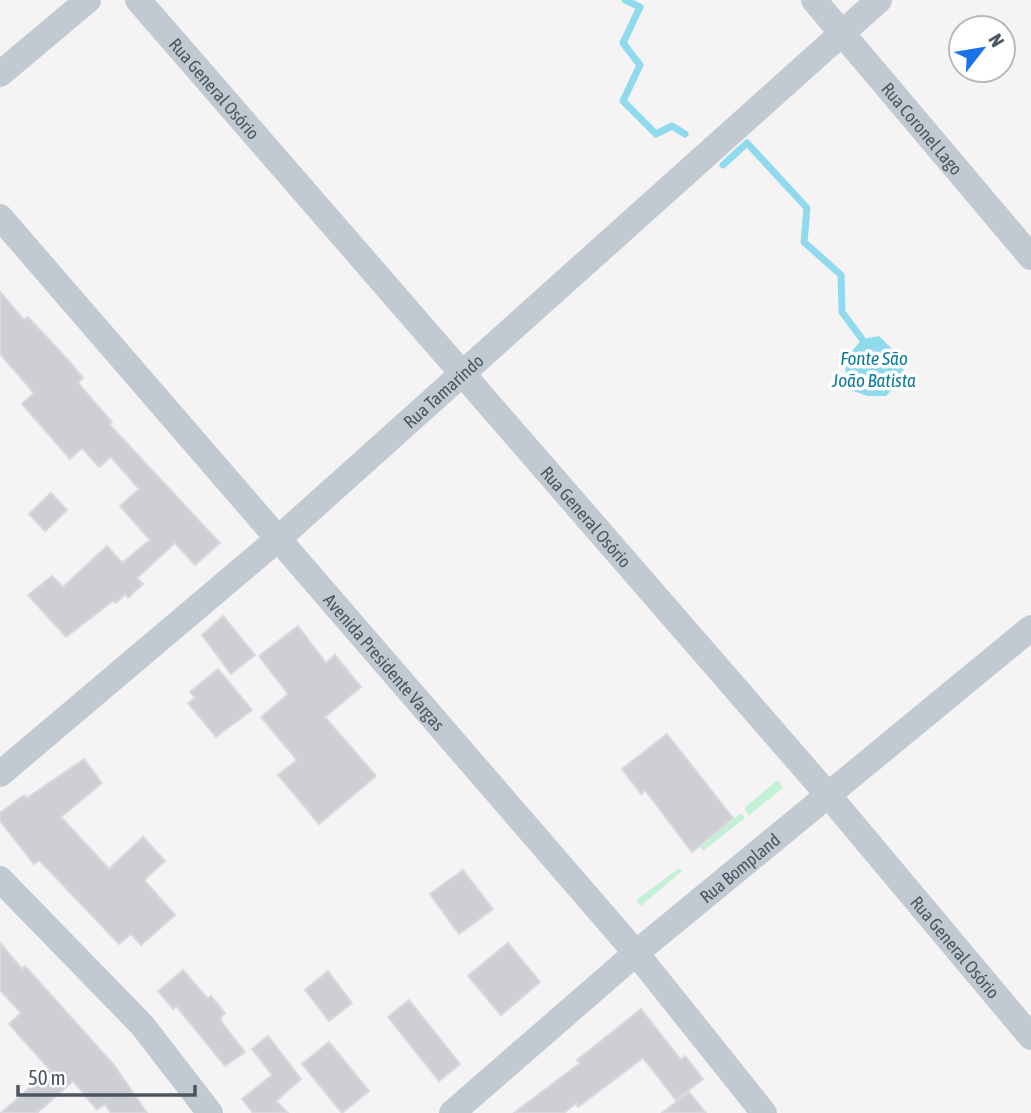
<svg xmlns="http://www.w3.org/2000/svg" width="1031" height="1113" font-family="'Asap Condensed',sans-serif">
  <rect width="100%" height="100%" fill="#f5f3f3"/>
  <path fill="#c3f1d5" d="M 778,780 L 783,788 L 749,815 L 744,808 Z
    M 741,813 L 745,818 L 703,851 L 700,847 Z
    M 678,869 L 682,871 L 641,906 L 636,900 Z"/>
  <path fill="#90daee" d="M 879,336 L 897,354 L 905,375 L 886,396 L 868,396 L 853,391 L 846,379 L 845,360 L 862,339 Z"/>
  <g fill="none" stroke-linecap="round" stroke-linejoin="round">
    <path stroke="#90daee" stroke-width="7" d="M 625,0 L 640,7 L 623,43 L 640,65 L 623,101 L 656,134 L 672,126 L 685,134
      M 723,165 L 747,143 L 807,208 L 804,242 L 841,275 L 842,312 L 862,339"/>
  </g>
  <path fill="#cdcfd5" stroke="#d7d9de" stroke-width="2" d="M 0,292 L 24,320 L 28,317 L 70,362 L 83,378 L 78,383 L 112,422 L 109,424 L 220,543 L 195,565 L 175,543 L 137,578 L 143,584 L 128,598 L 125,594 L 116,603 L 113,601 L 66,637 L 28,595 L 52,576 L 63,587 L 107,546 L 122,563 L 150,540 L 120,506 L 139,489 L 111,457 L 99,467 L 82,448 L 70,459 L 22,404 L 34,393 L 0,354 Z
    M 51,493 L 67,510 L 45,531 L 29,514 Z
    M 223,616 L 255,655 L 231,674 L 202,635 Z
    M 298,626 L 326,663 L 335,655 L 361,687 L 325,717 L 376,776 L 319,824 L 278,775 L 297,760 L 261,717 L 288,694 L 259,656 Z
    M 218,669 L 252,710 L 216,737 L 188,703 L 195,698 L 190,692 Z
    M 667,734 L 733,818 L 692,852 L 645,790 L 641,794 L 622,769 Z
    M 84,759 L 102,783 L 61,817 L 109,869 L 143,837 L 165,861 L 144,880 L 175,915 L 141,945 L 131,934 L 119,944 L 39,860 L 34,864 L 0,821 L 0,813 L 24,795 L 27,798 Z
    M 463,870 L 493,909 L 459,934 L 430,894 Z
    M 0,943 L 22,969 L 25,966 L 114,1065 L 147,1113 L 111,1113 L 105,1104 L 97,1110 L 73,1081 L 37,1113 L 1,1113 L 50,1070 L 9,1024 L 21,1013 L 0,990 Z
    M 508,943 L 540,982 L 501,1015 L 468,976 Z
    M 183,970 L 208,999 L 211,996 L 225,1013 L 220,1018 L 223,1024 L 245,1052 L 225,1066 L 176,1006 L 173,1009 L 158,991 Z
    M 328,971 L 352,1003 L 329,1021 L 305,990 Z
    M 409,1000 L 460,1064 L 439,1081 L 388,1017 Z
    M 641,1009 L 681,1060 L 685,1056 L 703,1079 L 676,1100 L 643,1058 L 578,1107 L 576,1103 L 564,1113 L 514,1113 L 580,1063 L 577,1060 Z
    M 268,1036 L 301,1079 L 276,1101 L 288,1113 L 253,1113 L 242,1099 L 272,1075 L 252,1049 Z
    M 329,1042 L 369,1091 L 342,1113 L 302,1064 Z
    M 689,1092 L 706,1113 L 662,1113 Z"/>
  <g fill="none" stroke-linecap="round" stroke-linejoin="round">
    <g stroke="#c1cad2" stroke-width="26">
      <path id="s1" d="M 138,0 L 829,796 L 1031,1037"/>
      <path id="s2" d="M 814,0 L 1031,257"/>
      <path d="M 0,74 L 88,0"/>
      <path id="s3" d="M 0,217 L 636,953 L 764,1113"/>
      <path id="s4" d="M 0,774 L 279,538 L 879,0"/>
      <path d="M 0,879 L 142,1025 L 210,1113"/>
      <path id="s5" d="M 452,1113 L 636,953 L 1031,628"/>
    </g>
  </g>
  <g text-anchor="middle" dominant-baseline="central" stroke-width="7" stroke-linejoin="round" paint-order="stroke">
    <g font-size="18" fill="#4a5661" stroke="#fff">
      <text stroke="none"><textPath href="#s1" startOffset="117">Rua General Osório</textPath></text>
      <text stroke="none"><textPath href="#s2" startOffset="168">Rua Coronel Lago</textPath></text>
      <text stroke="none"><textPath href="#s4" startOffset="586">Rua Tamarindo</textPath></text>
      <text stroke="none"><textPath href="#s1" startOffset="684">Rua General Osório</textPath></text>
      <text stroke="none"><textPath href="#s3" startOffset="588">Avenida Presidente Vargas</textPath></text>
      <text stroke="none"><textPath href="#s5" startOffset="378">Rua Bompland</textPath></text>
      <text stroke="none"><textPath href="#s1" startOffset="1251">Rua General Osório</textPath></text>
    </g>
    <g font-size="19" font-style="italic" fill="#0c7c9b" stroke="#fff">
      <text x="874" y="358">Fonte São<tspan x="874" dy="22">João Batista</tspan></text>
    </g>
  </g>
  <g transform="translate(982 49) rotate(59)"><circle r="33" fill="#ffffff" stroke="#b7bbc0" stroke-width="2"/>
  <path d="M0-5L12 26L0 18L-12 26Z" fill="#1a73e8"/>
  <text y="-10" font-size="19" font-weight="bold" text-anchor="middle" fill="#4a5661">N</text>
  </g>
  <path d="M18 1085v10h177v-10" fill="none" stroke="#4a5661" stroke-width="3.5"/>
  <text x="28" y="1085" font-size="21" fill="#4a5661" stroke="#ffffff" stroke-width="5" paint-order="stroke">50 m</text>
</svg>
